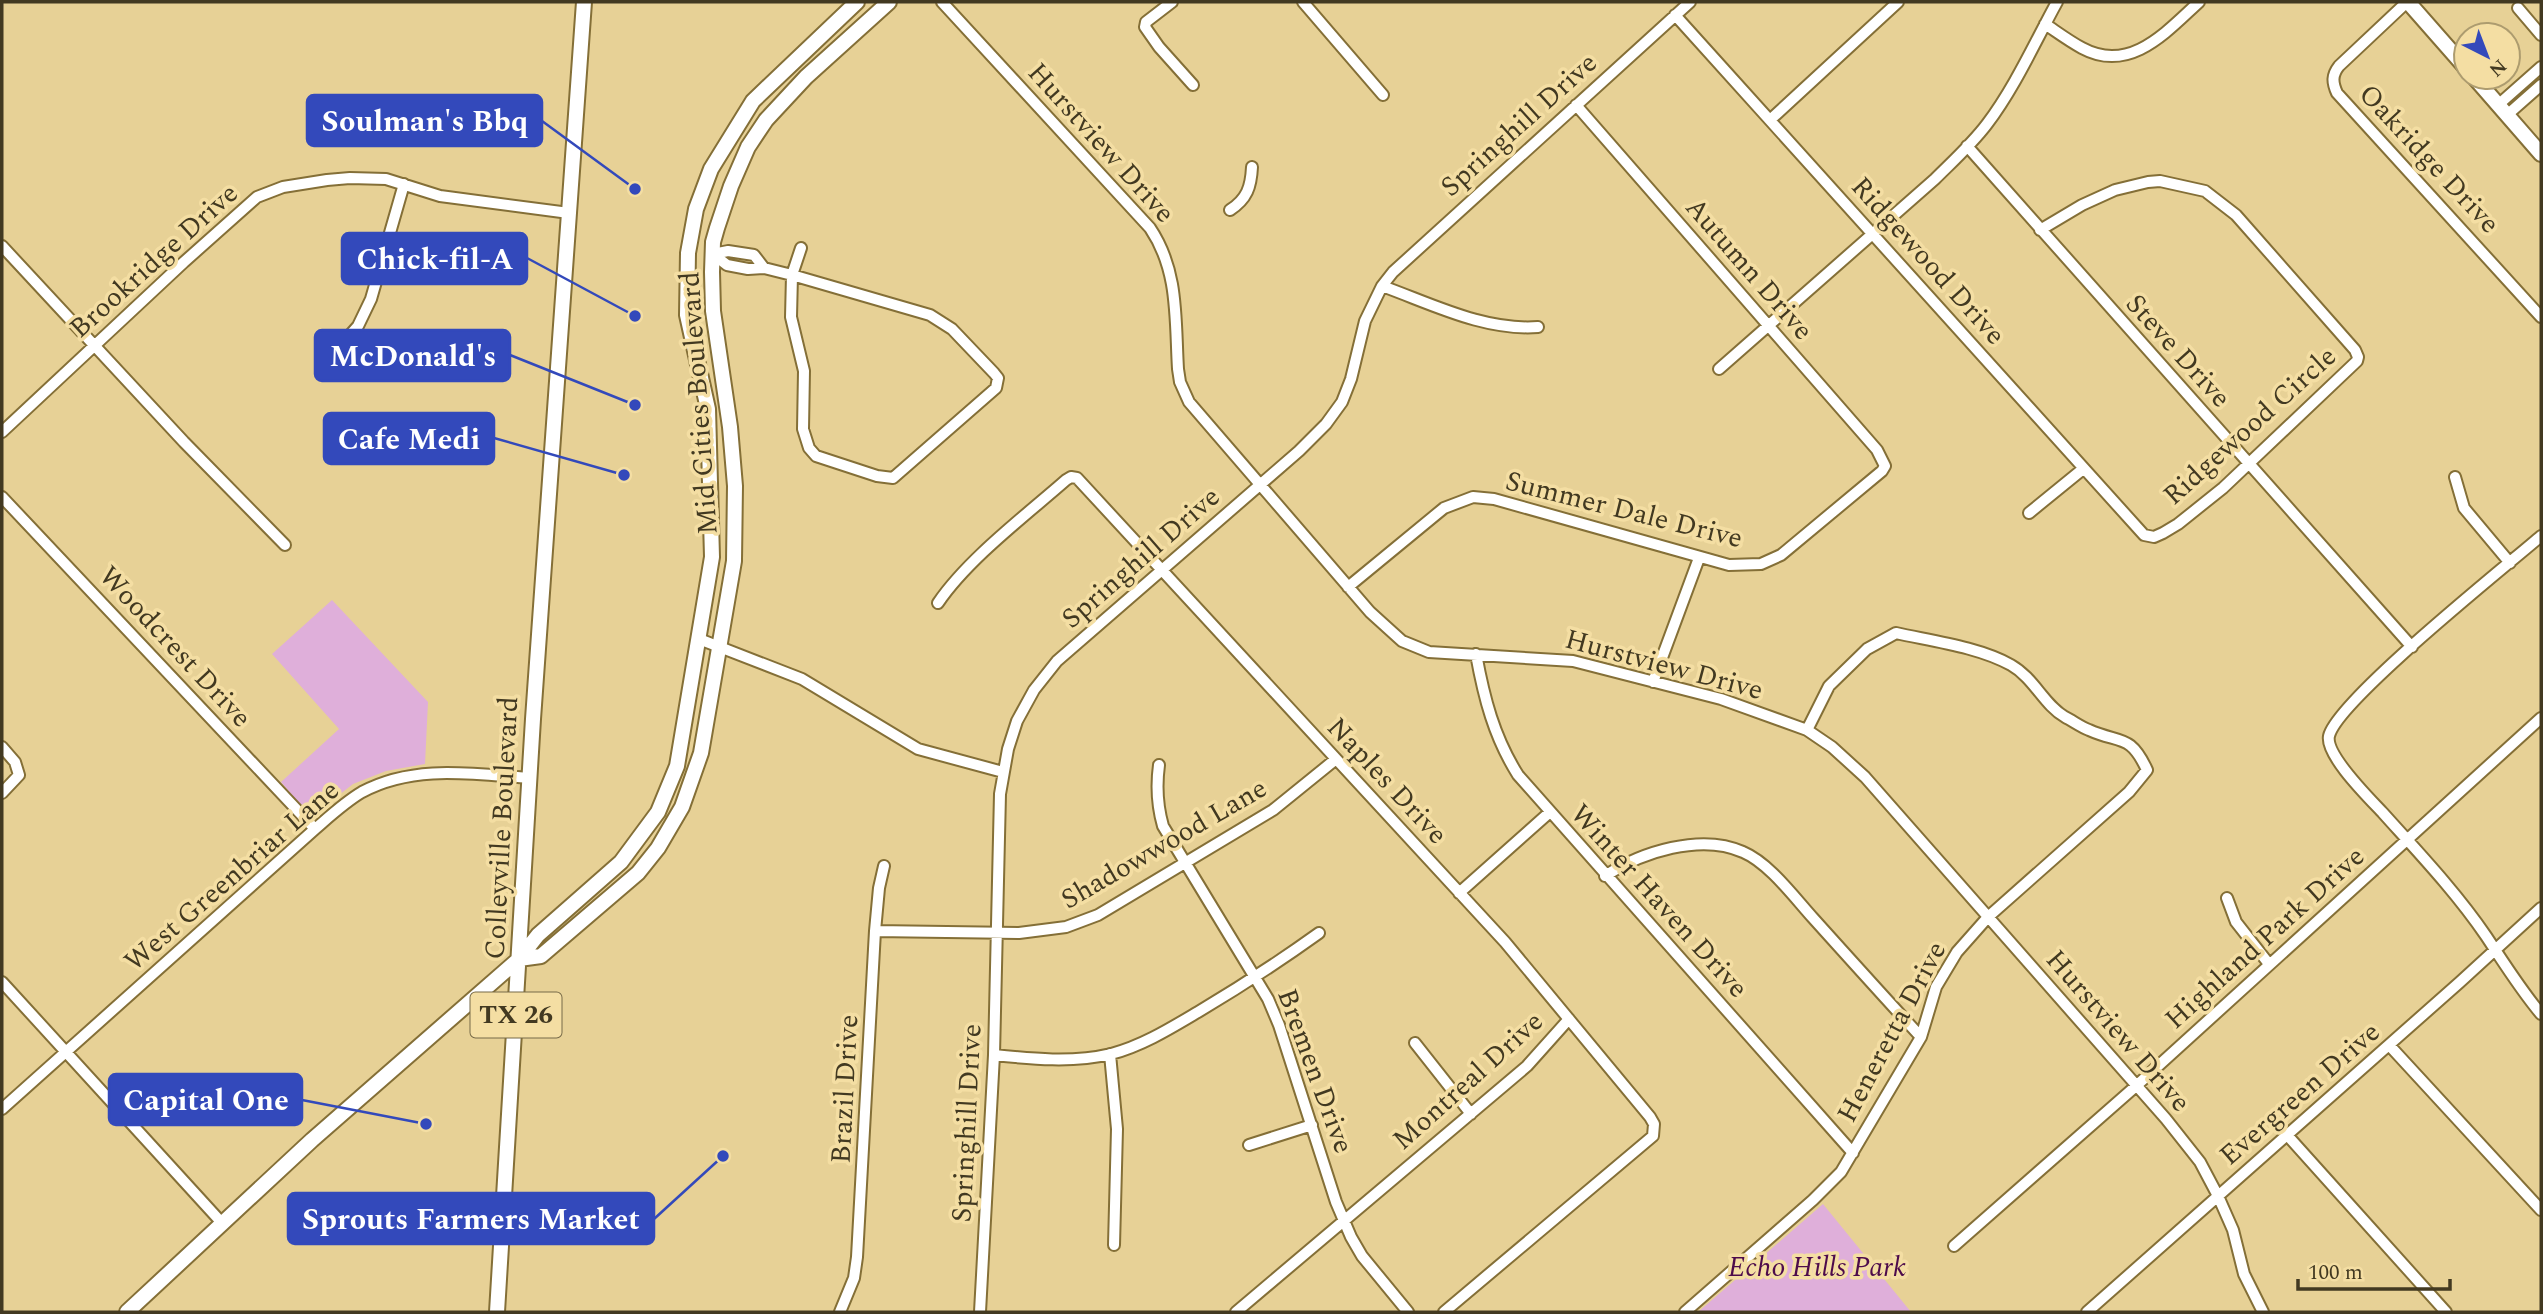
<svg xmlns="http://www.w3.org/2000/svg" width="2543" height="1314" font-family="Spectral,serif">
  <rect width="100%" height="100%" fill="#e7d196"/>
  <path fill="#dfafda" d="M 332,600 L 428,702 L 425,764 L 386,771 L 353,784 L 311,817 L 281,782 L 339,729 L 272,654 Z
    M 1823,1204 L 1911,1312 L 1698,1312 Z"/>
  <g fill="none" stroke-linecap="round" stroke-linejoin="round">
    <defs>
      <path id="minor" d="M 942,2 L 1150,228 C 1179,271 1175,319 1178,369 L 1180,382 L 1189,402 L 1370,612 L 1402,641 L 1429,652 L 1573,661 L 1721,699 L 1807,730 L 1832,747 L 1865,777 L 2166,1119 L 2200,1162 L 2218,1196 L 2233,1230 L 2244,1274 L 2263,1312
        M 1172,2 L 1146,22 L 1145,27 L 1159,47 L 1193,85
        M 1303,2 L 1383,95
        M 2407,2 L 2339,66 C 2332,75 2332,82 2337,93 L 2541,317
        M 2518,8 L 2541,35
        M 1675,15 L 2144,535 L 2154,537 L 2163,533 L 2178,524 L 2223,488 L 2357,361 L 2358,357 L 2355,350 L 2236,215 L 2205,191 L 2160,181 L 2148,182 L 2115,190 L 2082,205 L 2040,230
        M 2045,24 C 2057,32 2069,41 2082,48 C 2130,74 2166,32 2199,2
        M 2498,105 L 2541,67
        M 2507,115 L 2541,85
        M 1770,120 L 1898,2
        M 1967,146 L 2412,647
        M 1230,210 C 1247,199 1251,187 1252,167
        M 2,246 L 184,442 L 285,545
        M 713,254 L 727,265 L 748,269 L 764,268 L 792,275 L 801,248
        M 713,254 L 728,251 L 754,255 L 764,268
        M 792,275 L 930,315 L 952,329 L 994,373 L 998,378 L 996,388 L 893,478 L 877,476 L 816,456 L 809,448 L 803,429 L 804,371 L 791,317 Z
        M 1382,286 C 1432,304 1484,331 1538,327
        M 342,344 L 358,326 L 371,299 L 404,184
        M 1719,369 L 1935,179 C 1953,161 1972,144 1987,124 C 2015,87 2035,42 2057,2
        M 2,432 L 184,262 L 257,197 L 283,187 L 327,180 L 350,178 L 386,179 L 440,196 L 569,213
        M 2455,477 L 2464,508 L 2510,563
        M 2,497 L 315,829
        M 2029,513 L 2083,469
        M 2541,536 C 2505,567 2337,701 2329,736 C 2325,755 2369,798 2383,813 C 2418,852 2456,892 2486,936 C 2504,963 2520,989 2541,1014
        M 1348,587 L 1444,508 L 1473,497 L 1494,499 L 1729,565 L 1761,564 L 1781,555 L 1882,471 L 1885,466 L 1877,450 L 1576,105
        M 938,603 C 968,559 1025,516 1066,480 L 1071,477 L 1077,478 L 1505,942 L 1650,1117 L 1654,1124 L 1653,1136 L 1444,1312
        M 699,639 L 802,679 L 918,749 L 1003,772
        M 1476,654 C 1484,698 1494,737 1518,775 L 1853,1153
        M 1653,682 L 1699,558
        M 2,747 L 15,762 L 19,775 L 2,793
        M 1159,765 C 1156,787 1157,805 1163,826 L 1268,999 L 1279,1025 L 1336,1202 L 1351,1237 L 1362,1256 L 1408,1312
        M 1605,876 C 1641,852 1701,833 1743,852 C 1769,863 1794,897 1813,918 C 1849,958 1885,998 1921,1037
        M 1459,893 L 1550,812
        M 2227,898 L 2236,922 L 2269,964
        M 875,931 L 1019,933 L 1066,927 L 1098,915 L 1273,810 L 1336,759
        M 2,982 L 222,1223
        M 1415,1043 L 1471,1114
        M 2389,1045 L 2541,1210
        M 1110,1054 L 1117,1129 L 1114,1245
        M 994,1055 C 1032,1059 1073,1063 1111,1054 C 1142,1046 1171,1028 1198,1012 C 1240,987 1280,961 1319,933
        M 2,1109 L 315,829 C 330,816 345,802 362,792 C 414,764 473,774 529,778
        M 2287,1135 L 2446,1312
        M 1249,1145 L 1312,1125
        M 1954,1246 L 2136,1086 L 2541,718
        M 840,1312 L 854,1278 L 857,1257 L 875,931 L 879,888 L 884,866
        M 980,1312 L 994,1055 L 1000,794 L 1008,749 L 1017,721 L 1034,690 L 1057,661 L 1299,451 L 1326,424 L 1342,402 L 1351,379 L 1365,321 L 1382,286 L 1393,272 L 1690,2
        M 1236,1312 L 1527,1066 L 1569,1019
        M 1685,1312 L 1813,1200 L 1841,1172 L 1921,1037 L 1936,987 L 1957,952 L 1988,917 L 2129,792 L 2147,770 C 2130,733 2120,744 2089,730 C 2081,727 2073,721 2065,717 C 2044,705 2034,678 2011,665 C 1979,647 1932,641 1896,633 L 1867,649 L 1829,686 L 1807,730
        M 2087,1312 L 2460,982 L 2541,908"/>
      <path id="major" d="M 2408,2 L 2466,68
        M 2474,77 L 2541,154
        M 519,959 L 541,956 L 638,873 L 658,848 L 682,807 L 701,753 L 734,561 L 735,486 L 730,427 L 713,311 L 712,272 L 713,242 L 717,228 L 731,186 L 748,147 L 766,120 L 806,77 L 889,2
        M 127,1312 L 312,1140 L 519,959 L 538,935 L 621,862 L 658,812 L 677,766 L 712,557 L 708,409 L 687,315 L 688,253 L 696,209 L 711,169 L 753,101 L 857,2
        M 497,1312 L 533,719 L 584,2"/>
    </defs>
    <use href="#minor" stroke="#846f37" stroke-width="14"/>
    <use href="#major" stroke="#846f37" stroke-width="18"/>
    <use href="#minor" stroke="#fff" stroke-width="10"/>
    <use href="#major" stroke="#fff" stroke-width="14"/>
  </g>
  <g text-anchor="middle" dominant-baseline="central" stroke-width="7" stroke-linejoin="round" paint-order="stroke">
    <rect fill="#f4dea3" stroke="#776a48" stroke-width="2" x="470.5" y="992.5" width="91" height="45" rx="5"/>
    <g font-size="26" font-weight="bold" fill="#423921">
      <text x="516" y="1015">TX 26</text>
    </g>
    <g font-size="28" fill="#423921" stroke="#f4dea3">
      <text transform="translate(1519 125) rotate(-42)">Springhill Drive</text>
      <text transform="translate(1101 143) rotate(48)">Hurstview Drive</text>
      <text transform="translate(2429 159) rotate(47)">Oakridge Drive</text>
      <text transform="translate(154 261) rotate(-42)">Brookridge Drive</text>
      <text transform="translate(1928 261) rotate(48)">Ridgewood Drive</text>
      <text transform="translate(1749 269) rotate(49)">Autumn Drive</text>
      <text transform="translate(2178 351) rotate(48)">Steve Drive</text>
      <text transform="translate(699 403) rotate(-94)">Mid Cities Boulevard</text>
      <text transform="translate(2250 426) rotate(-42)">Ridgewood Circle</text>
      <text transform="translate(1624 510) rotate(14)">Summer Dale Drive</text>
      <text transform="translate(1141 558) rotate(-41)">Springhill Drive</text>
      <text transform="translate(175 647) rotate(47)">Woodcrest Drive</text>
      <text transform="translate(1664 665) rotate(15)">Hurstview Drive</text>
      <text transform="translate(1387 781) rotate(47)">Naples Drive</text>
      <text transform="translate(502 828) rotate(-87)">Colleyville Boulevard</text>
      <text transform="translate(1164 844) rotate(-30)">Shadowwood Lane</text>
      <text transform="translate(232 876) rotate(-41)">West Greenbriar Lane</text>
      <text transform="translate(1659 901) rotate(48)">Winter Haven Drive</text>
      <text transform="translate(2265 938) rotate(-42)">Highland Park Drive</text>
      <text transform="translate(2118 1031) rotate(49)">Hurstview Drive</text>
      <text transform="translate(1892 1032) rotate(-62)">Heneretta Drive</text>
      <text transform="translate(1315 1071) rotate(70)">Bremen Drive</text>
      <text transform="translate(1468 1081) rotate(-42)">Montreal Drive</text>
      <text transform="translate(845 1089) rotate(-87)">Brazil Drive</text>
      <text transform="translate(2300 1094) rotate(-41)">Evergreen Drive</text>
      <text transform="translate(967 1123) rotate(-87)">Springhill Drive</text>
    </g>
    <g font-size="28" font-style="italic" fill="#4d0b4b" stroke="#f4dea3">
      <text x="1817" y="1267">Echo Hills Park</text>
    </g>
  </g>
  <path fill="none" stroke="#3349bb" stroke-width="2.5" d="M635 189L542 121M635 316L527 258M635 405L510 355M624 475L494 438M426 1124L302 1100M723 1156L654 1219"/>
  <g fill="#3349bb" stroke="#f4dea3" stroke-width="2.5">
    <circle cx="635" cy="189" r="7"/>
    <circle cx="635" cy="316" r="7"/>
    <circle cx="635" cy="405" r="7"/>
    <circle cx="624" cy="475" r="7"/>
    <circle cx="426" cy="1124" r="7"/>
    <circle cx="723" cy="1156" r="7"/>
  </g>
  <g fill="#3349bb" stroke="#3349bb" stroke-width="2.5">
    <rect x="307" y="95" width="235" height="51" rx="7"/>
    <rect x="342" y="233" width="185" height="51" rx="7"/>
    <rect x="315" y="330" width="195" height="51" rx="7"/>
    <rect x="324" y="413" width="170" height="51" rx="7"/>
    <rect x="109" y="1074" width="193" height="51" rx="7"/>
    <rect x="288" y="1193" width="366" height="51" rx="7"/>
  </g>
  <g font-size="30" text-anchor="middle" font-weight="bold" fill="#fff">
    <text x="425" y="131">Soulman's Bbq</text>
    <text x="435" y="269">Chick-fil-A</text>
    <text x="413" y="366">McDonald's</text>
    <text x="409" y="449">Cafe Medi</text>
    <text x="206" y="1110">Capital One</text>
    <text x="471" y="1229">Sprouts Farmers Market</text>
  </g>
  <rect width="2543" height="1314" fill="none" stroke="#423921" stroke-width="7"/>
  <g transform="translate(2487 56) rotate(138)"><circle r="33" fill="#f4dea3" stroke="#ad9c6f" stroke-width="2"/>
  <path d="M0-5L12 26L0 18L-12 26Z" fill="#3349bb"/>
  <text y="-10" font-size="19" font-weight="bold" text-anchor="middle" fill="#423921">N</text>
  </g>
  <path d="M2298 1279v10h152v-10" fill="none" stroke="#423921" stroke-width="3.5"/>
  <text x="2308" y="1279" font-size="21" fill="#423921" stroke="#f4dea3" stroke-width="5" paint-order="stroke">100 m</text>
</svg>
